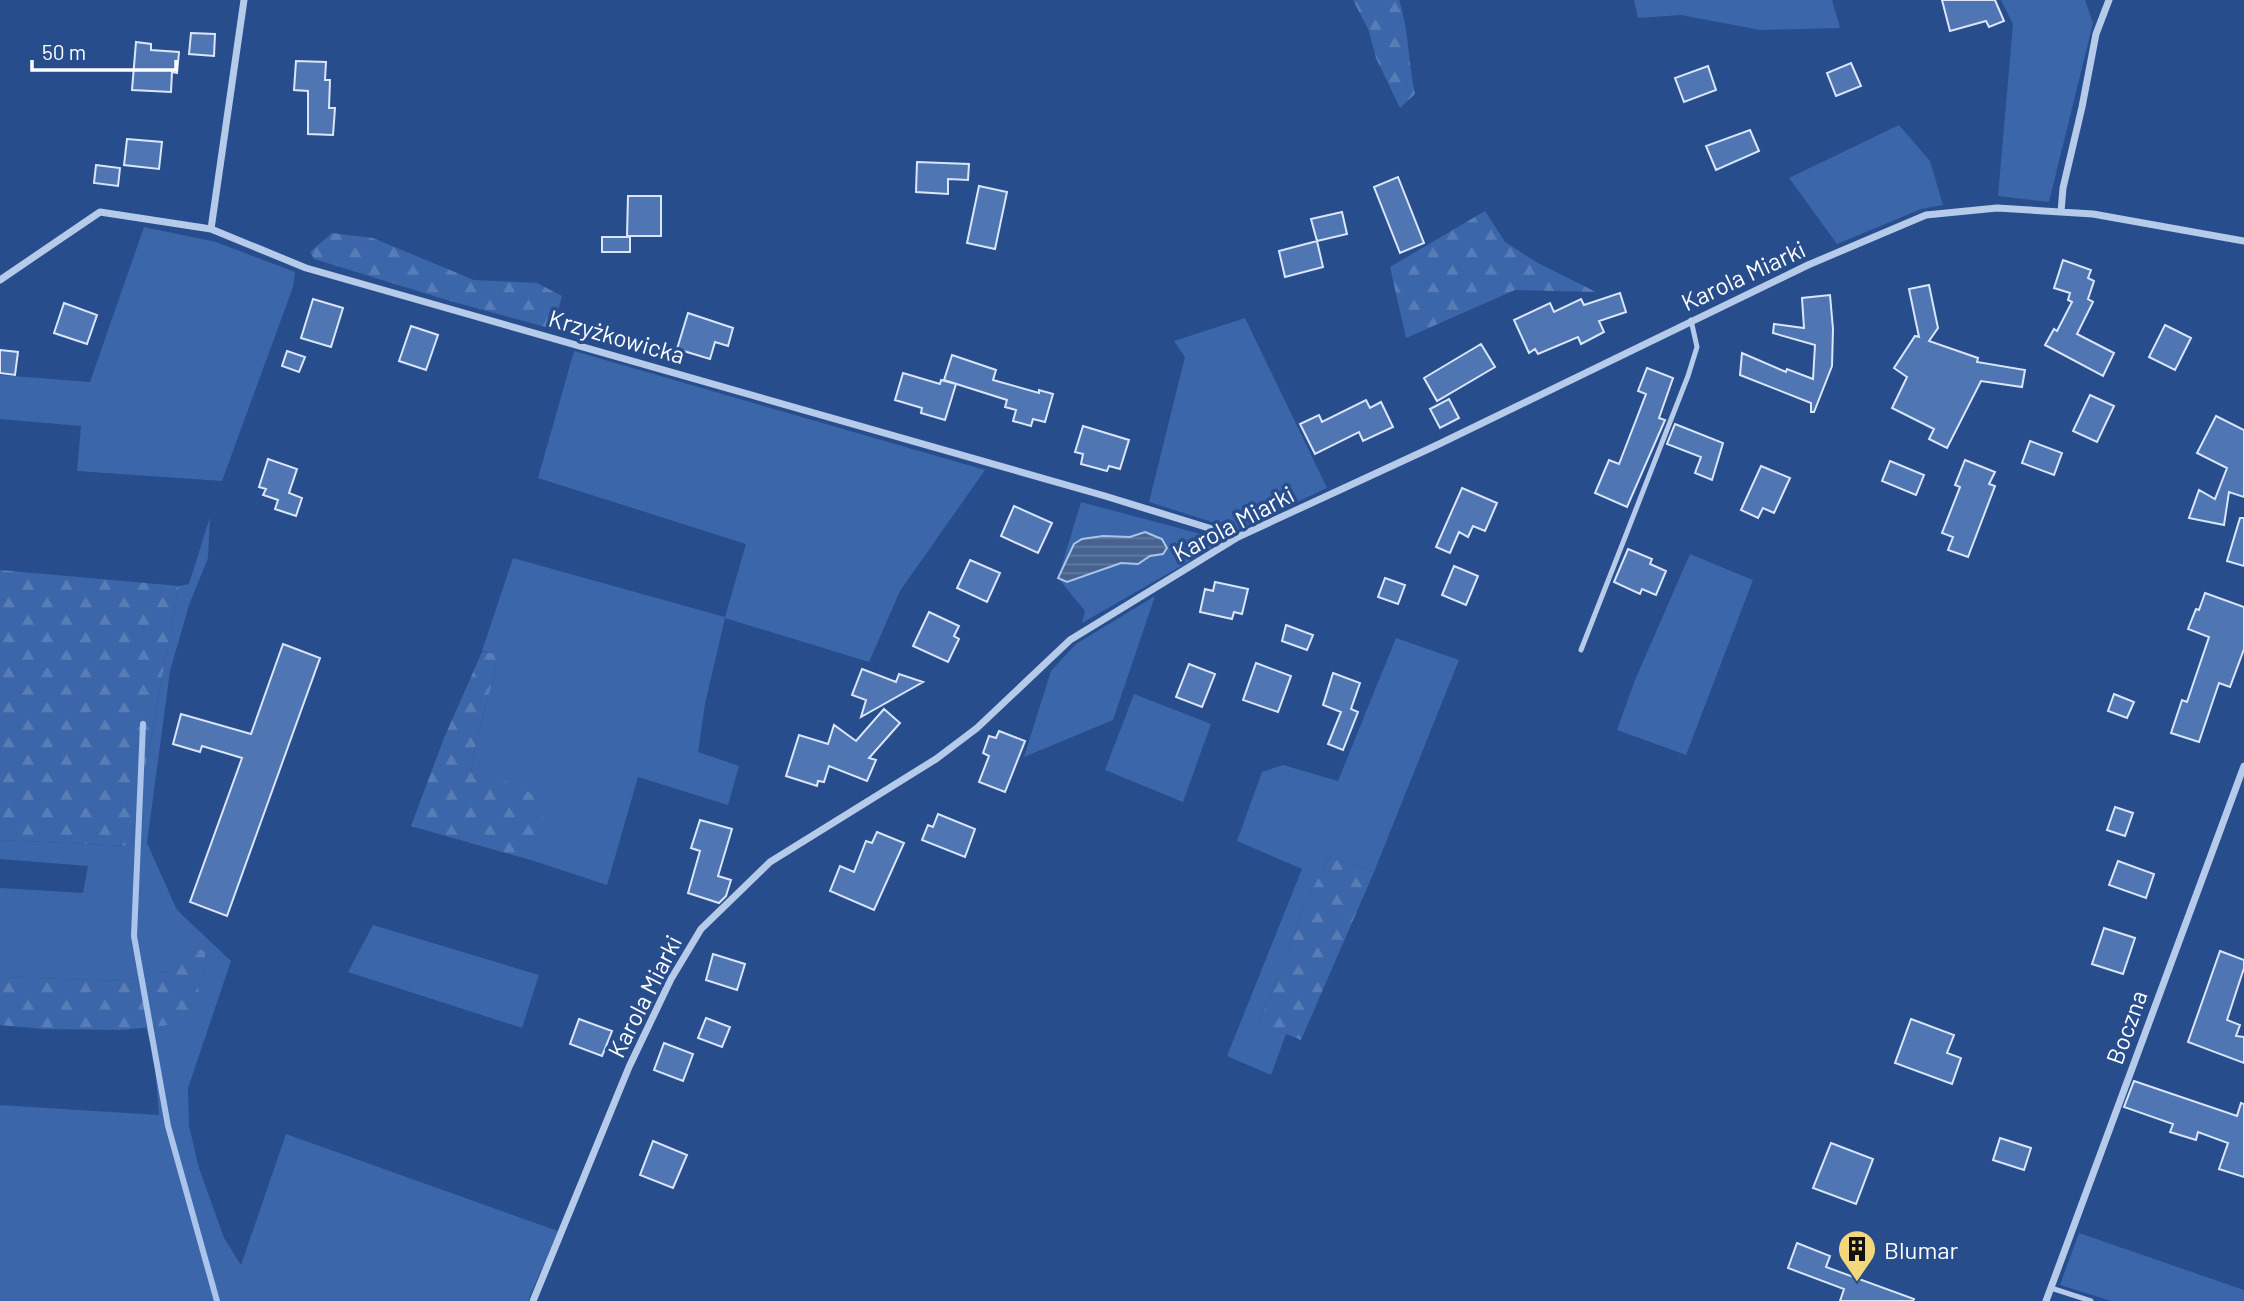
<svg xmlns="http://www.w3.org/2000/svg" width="2244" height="1301" font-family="Barlow,sans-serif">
  <defs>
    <pattern id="forest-firs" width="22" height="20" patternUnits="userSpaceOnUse" patternTransform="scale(1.75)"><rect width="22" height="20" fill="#3b66a9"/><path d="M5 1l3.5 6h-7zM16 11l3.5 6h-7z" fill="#587db6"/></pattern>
    <pattern id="water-rules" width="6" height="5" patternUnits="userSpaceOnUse" patternTransform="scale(1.75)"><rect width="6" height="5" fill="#46628f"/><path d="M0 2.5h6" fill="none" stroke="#627aa0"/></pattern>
  </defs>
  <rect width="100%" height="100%" fill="#274d8c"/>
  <path fill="#3b66a9" d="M 1634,0 L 1832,0 L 1840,28 L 1760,30 L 1681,15 L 1638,18 Z
    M 2001,0 L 2085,0 L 2093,23 L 2049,202 L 1998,196 L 2013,24 Z
    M 1899,125 L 1930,161 L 1943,205 L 1921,209 L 1837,244 L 1789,178 Z
    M 144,227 L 216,242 L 295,272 L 293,287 L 222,481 L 77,471 L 81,426 L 0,419 L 0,375 L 90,382 Z
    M 1245,318 L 1327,488 L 1237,530 L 1149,502 L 1185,357 L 1174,341 Z
    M 574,351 L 985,470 L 900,591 L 869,662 L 725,618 L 705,704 L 698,752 L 739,766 L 728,805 L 638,777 L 607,885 L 534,861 L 543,814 L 471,772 L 477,737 L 496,669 L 494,653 L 482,651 L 513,558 L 725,617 L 746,544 L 538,478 Z
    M 1081,502 L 1220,539 L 1209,550 L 1082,623 L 1085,611 L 1058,578 Z
    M 210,517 L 208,558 L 189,605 L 170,671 L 147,843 L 177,910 L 231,961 L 188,1088 L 189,1126 L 199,1168 L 224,1238 L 241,1265 L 286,1134 L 558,1231 L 528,1301 L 0,1301 L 0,1105 L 159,1115 L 154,1057 L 146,1028 L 164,1026 L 198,985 L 205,970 L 205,951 L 169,971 L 123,981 L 0,977 L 0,888 L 83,893 L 88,866 L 0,859 L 0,840 L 131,846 L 179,586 L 189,584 Z
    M 1690,554 L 1753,580 L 1686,755 L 1617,730 L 1635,680 Z
    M 1155,596 L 1113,720 L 1024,757 L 1051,671 L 1076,644 Z
    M 1396,638 L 1459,660 L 1374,872 L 1330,857 L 1308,897 L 1259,1023 L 1286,1034 L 1271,1075 L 1227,1056 L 1302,869 L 1237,841 L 1262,772 L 1283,765 L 1338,781 Z
    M 1134,694 L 1211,724 L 1183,802 L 1105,770 Z
    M 373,925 L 539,975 L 522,1028 L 348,972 Z
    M 2079,1233 L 2244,1290 L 2244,1301 L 2111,1301 L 2060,1285 Z"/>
  <path fill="url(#forest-firs)" d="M 1353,0 L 1399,0 C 1409,30 1408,62 1415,94 L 1400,108 L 1376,58 L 1369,31 Z
    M 1485,211 L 1505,242 L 1536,262 L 1596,292 L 1515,290 L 1406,338 L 1390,267 Z
    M 332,233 L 373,238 L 474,280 L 537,283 L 562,296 L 553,329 L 450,301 L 314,259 L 310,252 Z
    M 0,570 L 179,586 L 131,846 L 0,840 Z
    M 482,652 L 495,653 L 496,669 L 477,737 L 471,772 C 493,779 543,785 543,816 C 542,831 537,847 534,861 L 411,826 L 444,738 Z
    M 1330,857 L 1374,872 L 1301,1040 L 1259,1023 L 1308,897 Z
    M 184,945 L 205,951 L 205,970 L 198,985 L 201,1013 L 164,1026 L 120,1030 L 43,1029 L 0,1025 L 0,977 L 123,981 L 169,971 L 172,953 Z"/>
  <path fill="url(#water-rules)" stroke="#aac4eb" stroke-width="2" d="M 1145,532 L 1162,539 L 1167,548 L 1163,554 L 1150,556 L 1138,564 L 1121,563 L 1067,582 L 1058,578 L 1074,544 L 1082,539 L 1103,536 L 1130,537 Z"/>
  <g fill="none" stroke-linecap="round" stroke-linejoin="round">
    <path stroke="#aac4eb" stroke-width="6" d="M 143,724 L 134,936 L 168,1126 L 217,1301"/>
  </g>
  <path fill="#4f76b3" stroke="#dae6f8" stroke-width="2" d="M 1942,0 L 1995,0 L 2004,21 L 1989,27 L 1986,21 L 1950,31 Z
    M 191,33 L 215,34 L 214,56 L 189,54 Z
    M 136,42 L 151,44 L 151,50 L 179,52 L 177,73 L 172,72 L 171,92 L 132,90 Z
    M 296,61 L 326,62 L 325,80 L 330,80 L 329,108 L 335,108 L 333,135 L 308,134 L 308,91 L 294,90 Z
    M 1851,63 L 1861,86 L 1836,96 L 1827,73 Z
    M 1708,66 L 1716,90 L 1684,102 L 1675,78 Z
    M 1750,130 L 1759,151 L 1716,170 L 1706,146 Z
    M 127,139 L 162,142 L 159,169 L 124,165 Z
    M 917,162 L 969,164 L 968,180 L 948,179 L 948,194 L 916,192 Z
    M 96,165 L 120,168 L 118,186 L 94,183 Z
    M 1398,177 L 1424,243 L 1400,253 L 1374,187 Z
    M 979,186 L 1007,192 L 995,249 L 967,243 Z
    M 628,196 L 661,196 L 661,236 L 627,236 Z
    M 1342,212 L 1347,234 L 1317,241 L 1311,219 Z
    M 602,237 L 630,237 L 630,252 L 602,252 Z
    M 1317,241 L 1323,267 L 1285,277 L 1279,251 Z
    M 2063,260 L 2091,270 L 2088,278 L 2094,281 L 2088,299 L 2093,302 L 2077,334 L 2114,353 L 2103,376 L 2045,345 L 2054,329 L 2057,331 L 2072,302 L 2068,300 L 2070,293 L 2054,288 Z
    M 1929,285 L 1938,328 L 1929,341 L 1978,358 L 1977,362 L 2025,370 L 2022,387 L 1981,381 L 1947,448 L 1929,439 L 1934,429 L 1892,408 L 1907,377 L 1894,368 L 1915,336 L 1919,337 L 1909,289 Z
    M 1620,293 L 1626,312 L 1599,321 L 1604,332 L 1581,344 L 1578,337 L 1538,354 L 1535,349 L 1529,353 L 1514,320 L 1550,303 L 1554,312 L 1581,299 L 1584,305 Z
    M 1830,295 L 1833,329 L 1832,366 L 1814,412 L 1811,412 L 1811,403 L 1740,375 L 1742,353 L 1786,372 L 1787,369 L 1813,379 L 1815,345 L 1773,333 L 1774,324 L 1804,328 L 1802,298 Z
    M 313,299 L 343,308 L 331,347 L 301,338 Z
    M 64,303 L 97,315 L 87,344 L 54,333 Z
    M 688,313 L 733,328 L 728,346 L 715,342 L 710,359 L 677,349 Z
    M 2165,325 L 2191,338 L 2175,370 L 2149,357 Z
    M 411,326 L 438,335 L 426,370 L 399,361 Z
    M 1481,344 L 1495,367 L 1437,401 L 1424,378 Z
    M 0,350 L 18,352 L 15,375 L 0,373 Z
    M 287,351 L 305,357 L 299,372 L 282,366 Z
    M 952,355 L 996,370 L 993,380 L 1039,393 L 1039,390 L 1053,394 L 1045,422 L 1033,419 L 1031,426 L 1013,421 L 1016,410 L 1005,407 L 1007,400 L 944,380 Z
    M 1647,368 L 1673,378 L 1659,418 L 1665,420 L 1627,507 L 1595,493 L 1609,460 L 1619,464 L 1646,394 L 1638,391 Z
    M 903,373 L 940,384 L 941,380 L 956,384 L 945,420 L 921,413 L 922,408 L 895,400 Z
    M 2090,395 L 2114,406 L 2097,442 L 2073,431 Z
    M 1449,399 L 1459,418 L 1440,428 L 1430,409 Z
    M 1366,400 L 1370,408 L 1381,402 L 1393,427 L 1363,441 L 1359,432 L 1315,454 L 1300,424 L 1319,415 L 1322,422 Z
    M 2216,416 L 2244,430 L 2244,497 L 2229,492 L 2224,525 L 2189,518 L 2199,490 L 2215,499 L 2227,468 L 2197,453 Z
    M 1675,424 L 1723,443 L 1712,480 L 1695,473 L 1701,457 L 1667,444 Z
    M 1083,426 L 1129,440 L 1120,469 L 1109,466 L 1107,471 L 1081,464 L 1083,454 L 1075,452 Z
    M 2030,441 L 2062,453 L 2054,475 L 2022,463 Z
    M 268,459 L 297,469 L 289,493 L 302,498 L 296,516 L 275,509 L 278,500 L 263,495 L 266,489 L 259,487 Z
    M 1965,460 L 1995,472 L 1989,484 L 1995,486 L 1968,557 L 1948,550 L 1953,537 L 1942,533 L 1960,487 L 1955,485 Z
    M 1890,461 L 1924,475 L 1916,495 L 1882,481 Z
    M 1761,466 L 1790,478 L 1774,513 L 1763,508 L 1758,518 L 1741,510 Z
    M 1462,488 L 1497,503 L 1485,531 L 1473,526 L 1468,537 L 1459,532 L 1450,553 L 1436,547 Z
    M 1014,506 L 1052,523 L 1038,553 L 1001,536 Z
    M 2240,518 L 2244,518 L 2244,566 L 2227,561 Z
    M 1628,549 L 1652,559 L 1650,564 L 1666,571 L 1656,595 L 1642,589 L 1640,594 L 1614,582 Z
    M 970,560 L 1000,573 L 987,602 L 957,588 Z
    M 1454,566 L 1478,576 L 1466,605 L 1442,595 Z
    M 1385,578 L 1405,585 L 1398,604 L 1378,597 Z
    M 1215,582 L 1248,589 L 1242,614 L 1234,612 L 1232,619 L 1200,612 L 1205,589 L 1213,591 Z
    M 2205,593 L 2244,607 L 2244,649 L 2230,687 L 2219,683 L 2199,742 L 2171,733 L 2182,700 L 2187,702 L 2209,637 L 2188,629 L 2196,609 L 2199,610 Z
    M 929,612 L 959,626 L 954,636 L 959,639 L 948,662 L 913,646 Z
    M 1286,625 L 1313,635 L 1307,650 L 1282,641 Z
    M 283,644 L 320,658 L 227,916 L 190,902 L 242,758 L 202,746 L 200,752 L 173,744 L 181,714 L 251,734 Z
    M 1256,663 L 1291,676 L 1278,712 L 1243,700 Z
    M 1189,664 L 1215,674 L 1202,707 L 1176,697 Z
    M 862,669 L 896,682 L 899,674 L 923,682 L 861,717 L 866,700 L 852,695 Z
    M 1333,673 L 1360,683 L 1351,709 L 1358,712 L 1343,750 L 1328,744 L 1341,712 L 1323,705 Z
    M 2114,694 L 2134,702 L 2127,718 L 2108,711 Z
    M 884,709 L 900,723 L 869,758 L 876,760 L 867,781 L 829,766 L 824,782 L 818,781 L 817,786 L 786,776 L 799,735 L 828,744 L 834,725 L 856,741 Z
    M 999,731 L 1025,741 L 1005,792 L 979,782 L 989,756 L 983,753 L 989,736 L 996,738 Z
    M 2115,807 L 2133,813 L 2125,836 L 2107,830 Z
    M 938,814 L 975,829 L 965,857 L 922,840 L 928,825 L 933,827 Z
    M 700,820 L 732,829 L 718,876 L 731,880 L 726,896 L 719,903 L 688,893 L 700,851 L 691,848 Z
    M 877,832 L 904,843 L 874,910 L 830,891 L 840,866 L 854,872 L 866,841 L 872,843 Z
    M 2118,861 L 2154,874 L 2146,898 L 2109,885 Z
    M 2104,928 L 2135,938 L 2123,974 L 2092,964 Z
    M 2220,951 L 2244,960 L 2244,968 L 2227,1020 L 2240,1025 L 2236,1036 L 2244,1037 L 2244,1063 L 2188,1042 Z
    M 713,954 L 745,964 L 737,990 L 706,980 Z
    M 706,1018 L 730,1027 L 722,1047 L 698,1038 Z
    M 579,1019 L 612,1031 L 602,1056 L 570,1044 Z
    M 1911,1019 L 1954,1035 L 1947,1053 L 1961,1058 L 1952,1084 L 1895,1063 Z
    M 664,1043 L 693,1054 L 683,1081 L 654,1070 Z
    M 2134,1081 L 2237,1116 L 2241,1103 L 2244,1104 L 2244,1177 L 2219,1169 L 2228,1143 L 2198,1132 L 2196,1140 L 2170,1132 L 2173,1124 L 2124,1107 Z
    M 2000,1138 L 2031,1148 L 2024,1170 L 1993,1160 Z
    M 653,1141 L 687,1155 L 673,1188 L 640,1175 Z
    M 1831,1143 L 1873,1159 L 1856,1204 L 1813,1188 Z
    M 1797,1243 L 1830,1256 L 1826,1267 L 1914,1299 L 1913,1301 L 1840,1301 L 1844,1289 L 1788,1268 Z"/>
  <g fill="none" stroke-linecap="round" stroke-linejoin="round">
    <path stroke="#b6caea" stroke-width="5" d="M 1581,650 L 1688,376 L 1697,347 L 1691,320
      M 2051,1288 L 2091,1301"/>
    <path stroke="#b6caea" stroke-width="7" d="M 244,0 L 211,229 L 306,268 L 1105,496 L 1238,537
      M 2061,212 L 2063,188 L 2082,107 L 2096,34 L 2109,0
      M 0,280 L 100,212 L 211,229
      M 533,1301 L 629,1067 L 671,979 L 701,929 L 770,862 L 936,759 L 977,728 L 1070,640 L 1238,537 L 1435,446 L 1808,265 L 1926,215 L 1997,208 L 2093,214 L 2244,241
      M 2046,1301 L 2244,766"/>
  </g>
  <defs>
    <symbol id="building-pin" viewBox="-11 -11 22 30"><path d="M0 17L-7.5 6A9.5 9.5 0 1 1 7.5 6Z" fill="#f3d77b" stroke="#274d8c"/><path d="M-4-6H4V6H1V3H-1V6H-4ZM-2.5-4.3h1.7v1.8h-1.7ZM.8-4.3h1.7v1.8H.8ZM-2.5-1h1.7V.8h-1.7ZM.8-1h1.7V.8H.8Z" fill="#111"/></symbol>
  </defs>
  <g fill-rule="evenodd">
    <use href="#building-pin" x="1835" y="1227" width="44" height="60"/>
  </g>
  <g text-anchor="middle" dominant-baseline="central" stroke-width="7" stroke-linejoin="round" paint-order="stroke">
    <g font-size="24" fill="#fff" stroke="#274d8c">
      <text transform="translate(1743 275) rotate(-25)">Karola Miarki</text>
      <text transform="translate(617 336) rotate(16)">Krzyżkowicka</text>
      <text transform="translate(1233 523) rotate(-28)">Karola Miarki</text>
      <text transform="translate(644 996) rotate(-63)">Karola Miarki</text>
      <text transform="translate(2126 1027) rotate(-70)">Boczna</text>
    </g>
    <g font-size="24" fill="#fff" stroke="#274d8c" text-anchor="start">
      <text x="1884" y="1249">Blumar</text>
    </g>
  </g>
  <path d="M32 60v10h144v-10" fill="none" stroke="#ffffff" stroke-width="3.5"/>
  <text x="42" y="60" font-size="21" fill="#ffffff" stroke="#274d8c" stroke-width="5" paint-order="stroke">50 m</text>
</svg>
